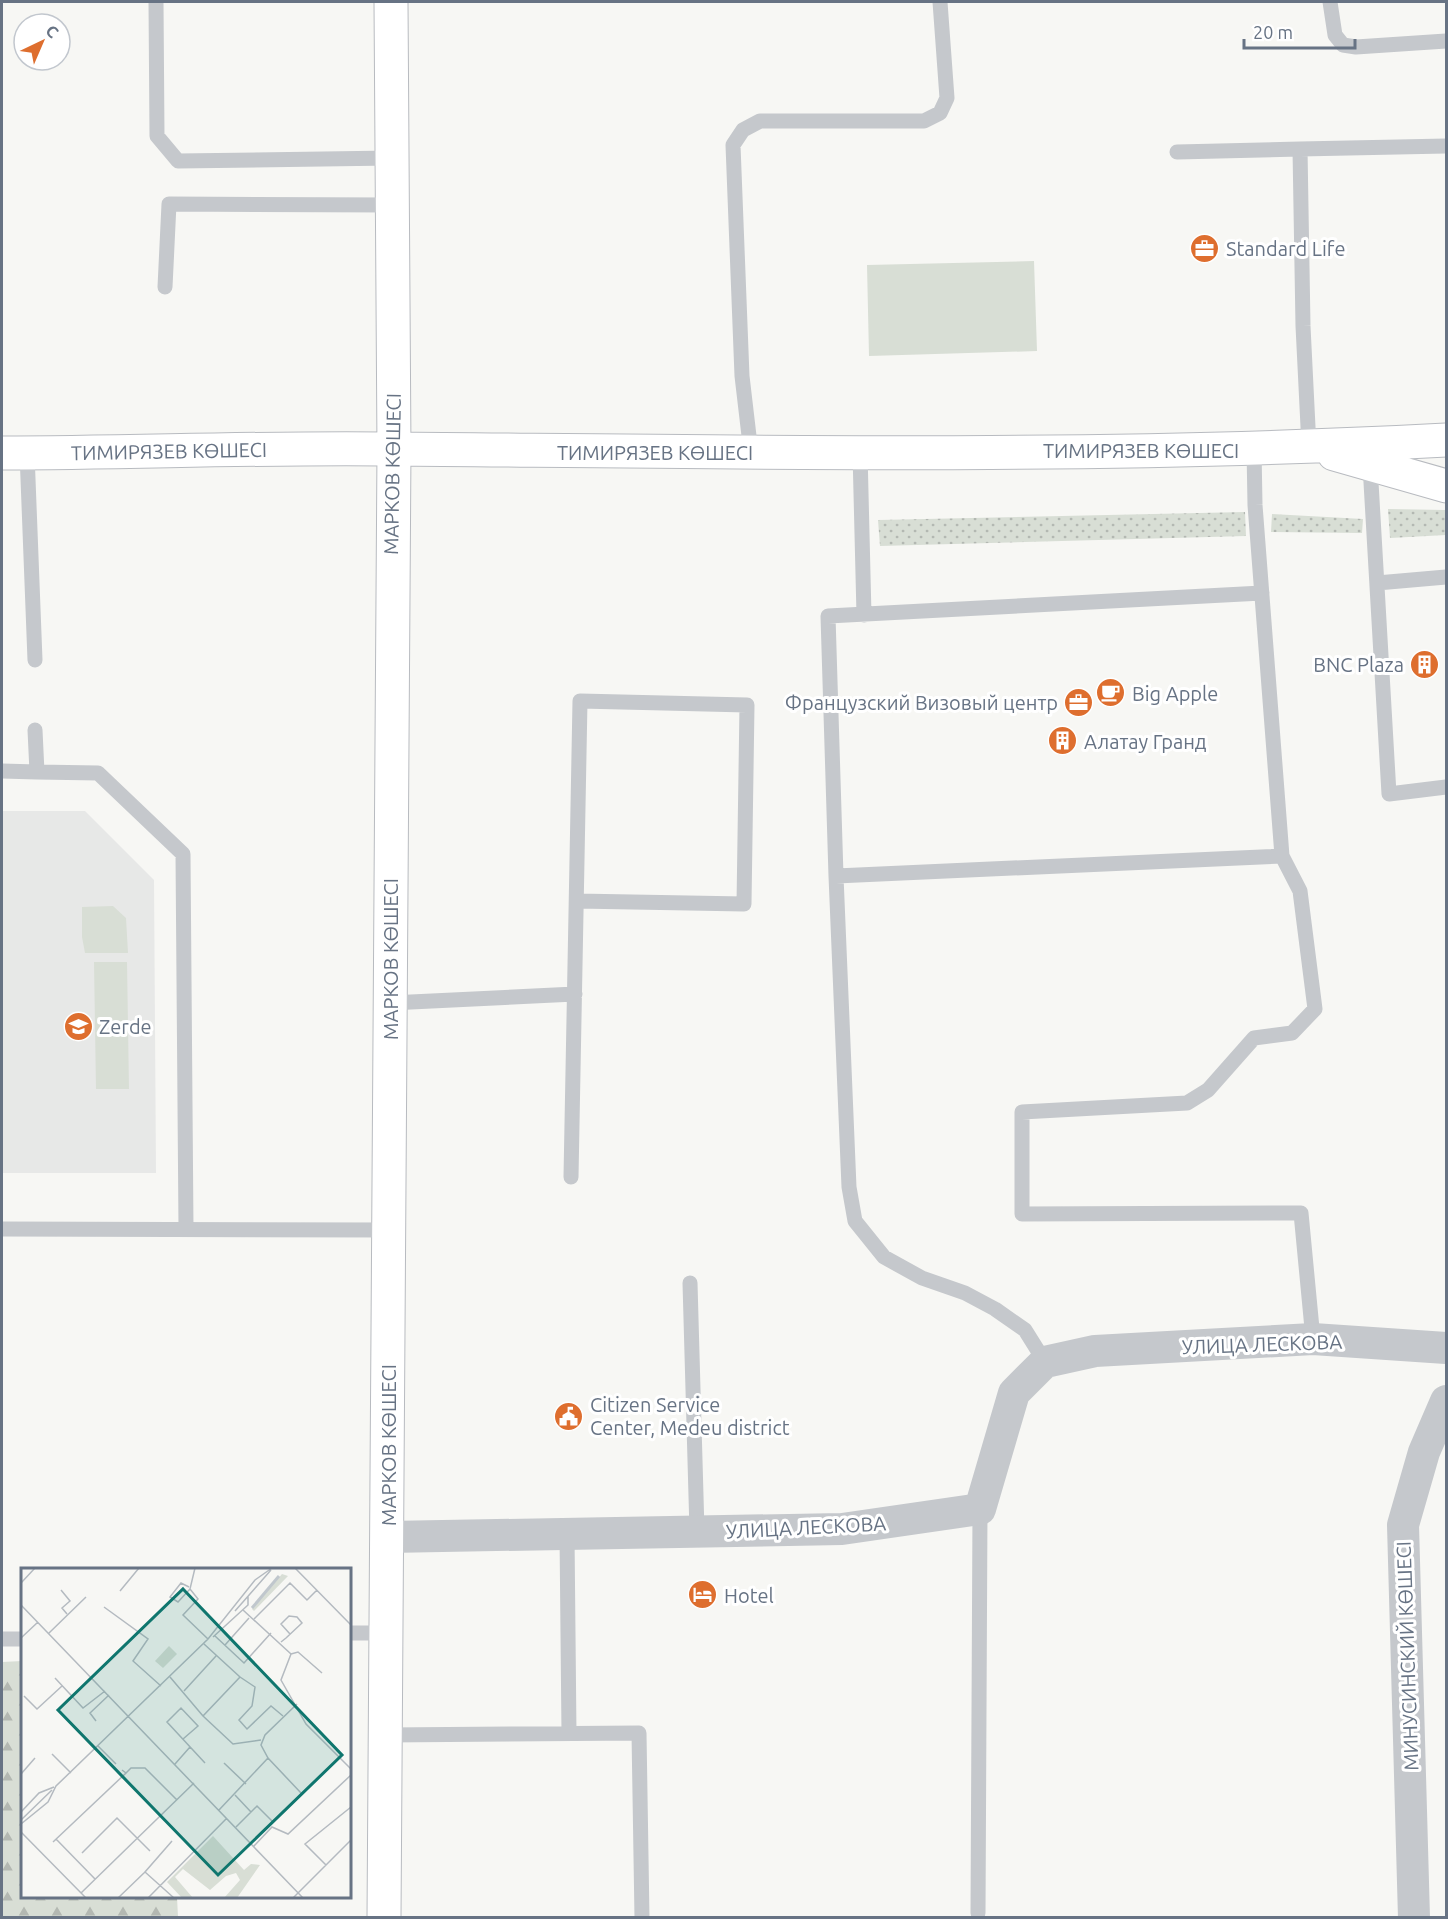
<svg xmlns="http://www.w3.org/2000/svg" width="1448" height="1919" font-family="Ubuntu,sans-serif">
  <defs>
    <pattern id="grass-dots" width="8" height="8" patternUnits="userSpaceOnUse" patternTransform="scale(1.5)"><rect width="8" height="8" fill="#d8ded5"/><path d="M2 2h.1M6 6h.1" fill="none" stroke="#b3b8b2" stroke-width="1.8" stroke-linecap="round"/></pattern>
    <pattern id="forest-firs" width="22" height="20" patternUnits="userSpaceOnUse" patternTransform="scale(1.5)"><rect width="22" height="20" fill="#d8ded5"/><path d="M5 1l3.5 6h-7zM16 11l3.5 6h-7z" fill="#b3b8b2"/></pattern>
  </defs>
  <rect width="100%" height="100%" fill="#f7f7f4"/>
  <path fill="#e7e8e7" d="M 2,811 L 85,811 L 154,880 L 156,1173 L 2,1173 Z"/>
  <path fill="url(#grass-dots)" d="M 1388,509 L 1446,510 L 1446,535 L 1390,538 Z
    M 1245,512 L 1246,536 L 880,546 L 878,520 Z
    M 1272,514 L 1363,519 L 1362,533 L 1271,532 Z"/>
  <path fill="url(#forest-firs)" d="M 22,1661 L 22,1896 L 177,1897 L 178,1917 L 2,1917 L 2,1662 Z"/>
  <path fill="#d8ded5" d="M 1034,261 L 1037,351 L 869,356 L 867,265 Z
    M 113,906 L 126,918 L 128,953 L 85,953 L 82,937 L 82,907 Z
    M 94,962 L 127,962 L 129,1089 L 96,1089 Z"/>
  <g fill="none" stroke-linecap="round" stroke-linejoin="round">
    <defs>
      <path id="secondary" d="M 2,453 C 132,453 263,447 394,449 C 744,452 1096,459 1446,440
        M 1334,454 L 1446,486
        M 384,1918 L 394,449 L 391,2"/>
    </defs>
    <use href="#secondary" stroke="#b8bbc0" stroke-width="35"/>
    <path stroke="#c5c8cc" stroke-width="15" d="M 156,2 L 157,136 L 178,161 L 392,158
      M 1330,2 L 1335,35 L 1343,45 L 1356,47 L 1446,41
      M 1177,152 L 1300,149
      M 165,287 L 169,204 L 392,205
      M 1309,447 L 1303,326 L 1300,149 L 1446,146
      M 860,452 L 864,615
      M 27,453 L 35,660
      M 751,453 L 742,376 L 733,145 L 743,130 L 760,121 L 924,121 L 940,113 L 947,98 L 940,2
      M 1370,465 L 1389,794 L 1446,787
      M 1377,583 L 1446,577
      M 2,771 L 37,772 L 35,730
      M 37,772 L 98,773 L 183,854 L 186,1229
      M 1282,856 L 1300,891 L 1315,1009 L 1292,1033 L 1254,1038 L 1208,1090 L 1187,1103 L 1022,1112 L 1022,1214 L 1301,1213 L 1313,1339
      M 836,876 L 828,616 L 1262,593
      M 390,1003 L 575,994
      M 571,1177 L 580,701 L 747,705 L 744,904 L 577,901
      M 2,1229 L 390,1230
      M 690,1283 L 697,1531
      M 1045,1362 L 1025,1330 L 995,1309 L 965,1293 L 922,1278 L 884,1257 L 855,1221 L 849,1187 L 836,876 L 1282,856 L 1255,505 L 1254,449
      M 567,1534 L 569,1734
      M 350,1633 L 387,1633
      M 2,1639 L 22,1639
      M 386,1735 L 639,1733 L 642,1918
      M 978,1913 L 980,1509"/>
    <path stroke="#c5c8cc" stroke-width="32" d="M 388,1537 L 842,1529 L 980,1509 L 1014,1393 L 1045,1362 L 1095,1351 L 1313,1339 L 1446,1348
      M 1414,1918 L 1403,1525 L 1424,1452 L 1446,1401"/>
    <use href="#secondary" stroke="#fff" stroke-width="33"/>
  </g>
  <defs>
    <symbol id="office-disc" viewBox="-11 -11 22 22"><circle r="9.5" fill="#de6e2e" stroke="#fff"/><path d="M-6-3h4V-5.5h4V-3h4V5H-6ZM-1-4.5V-3h2v-1.5ZM-6 0V1H6V0Z" fill="#fff"/></symbol>
    <symbol id="building-disc" viewBox="-11 -11 22 22"><circle r="9.5" fill="#de6e2e" stroke="#fff"/><path d="M-4-6H4V6H1V3H-1V6H-4ZM-2.5-4.3h1.7v1.8h-1.7ZM.8-4.3h1.7v1.8H.8ZM-2.5-1h1.7V.8h-1.7ZM.8-1h1.7V.8H.8Z" fill="#fff"/></symbol>
    <symbol id="cafe-disc" viewBox="-11 -11 22 22"><circle r="9.5" fill="#de6e2e" stroke="#fff"/><path d="M-5.5-4.5H6V0H3Q3 3.5 0 3.5H-2.5Q-5.5 3.5-5.5 0ZM3-3.2v2h1.7v-2ZM-6 4.5H4V6H-6Z" fill="#fff"/></symbol>
    <symbol id="school-disc" viewBox="-11 -11 22 22"><circle r="9.5" fill="#de6e2e" stroke="#fff"/><path d="M0-5L7-2L0 1L-7-2ZM-4 1L0 2.5L4 1V4Q0 6-4 4Z" fill="#fff"/></symbol>
    <symbol id="civic-disc" viewBox="-11 -11 22 22"><circle r="9.5" fill="#de6e2e" stroke="#fff"/><path d="M-.6-6.5H3V-4.5H.6V-3L4-1V1h2V6H-6V1h2V-1L-.6-3ZM-1.2 2.5V6h2.4V2.5Z" fill="#fff"/></symbol>
    <symbol id="hotel-disc" viewBox="-11 -11 22 22"><circle r="9.5" fill="#de6e2e" stroke="#fff"/><path d="M-6-4.5h1.5V1H6V5H4.5V3h-9V5H-6ZM-4 0a1.8 1.8 0 1 1 3.6 0ZM.5 0V-2.5h3Q6-2.5 6 0Z" fill="#fff"/></symbol>
  </defs>
  <g fill-rule="evenodd">
    <use href="#office-disc" x="1188" y="232" width="33" height="33"/>
    <use href="#building-disc" x="1408" y="648" width="33" height="33"/>
    <use href="#cafe-disc" x="1094" y="676" width="33" height="33"/>
    <use href="#office-disc" x="1062" y="686" width="33" height="33"/>
    <use href="#building-disc" x="1046" y="724" width="33" height="33"/>
    <use href="#school-disc" x="62" y="1010" width="33" height="33"/>
    <use href="#civic-disc" x="552" y="1400" width="33" height="33"/>
    <use href="#hotel-disc" x="686" y="1578" width="33" height="33"/>
  </g>
  <g text-anchor="middle" dominant-baseline="central" stroke-width="6" stroke-linejoin="round" paint-order="stroke">
    <g font-size="20" fill="#677384" stroke="#fff" text-anchor="start">
      <text x="1226" y="248">Standard Life</text>
      <text x="1404" y="664" text-anchor="end">BNC Plaza</text>
      <text x="1132" y="693">Big Apple</text>
      <text x="1058" y="702" text-anchor="end">Французский Визовый центр</text>
      <text x="1084" y="741">Алатау Гранд</text>
      <text x="99" y="1026">Zerde</text>
      <text x="590" y="1404">Citizen Service<tspan x="590" dy="23">Center, Medeu district</tspan></text>
      <text x="724" y="1595">Hotel</text>
    </g>
    <g font-size="20" fill="#677384" stroke="#fff">
      <text x="1141" y="450">ТИМИРЯЗЕВ КӨШЕСІ</text>
      <text transform="translate(169 451) rotate(-1)">ТИМИРЯЗЕВ КӨШЕСІ</text>
      <text x="655" y="452">ТИМИРЯЗЕВ КӨШЕСІ</text>
      <text transform="translate(392 474) rotate(-89)">МАРКОВ КӨШЕСІ</text>
      <text transform="translate(390 959) rotate(-90)">МАРКОВ КӨШЕСІ</text>
      <text transform="translate(1262 1344) rotate(-2)">УЛИЦА ЛЕСКОВА</text>
      <text transform="translate(388 1445) rotate(-90)">МАРКОВ КӨШЕСІ</text>
      <text transform="translate(806 1527) rotate(-3)">УЛИЦА ЛЕСКОВА</text>
      <text transform="translate(1407 1656) rotate(-92)">МИНУСИНСКИЙ КӨШЕСІ</text>
    </g>
  </g>
  <g transform="translate(21 1568)">
    <rect width="330" height="330" fill="#f7f7f4"/>
    <path d="M 261,6 L 267,8 L 233,43 L 231,41 ZM 192,268 L 223,302 L 230,296 L 239,297 L 216,330 L 203,330 L 219,312 L 215,305 L 205,308 L 189,322 L 162,301 L 154,309 L 172,330 L 161,330 L 146,314 Z" fill="#d8ded5"/>
    <path d="M 148,78 L 156,86 L 142,100 L 134,93 Z" fill="#d8ded5"/>
    <path fill="none" stroke="#c0c7cd" stroke-width="3" d="M 231,40 L 258,8"/>
    <path fill="none" stroke="#b4bac0" stroke-width="1.5" d="M 274,0 L 330,57M 0,15 L 14,0M 168,19 L 160,15 L 149,29 L 157,34 L 169,21 L 174,0M 169,21 L 177,31 L 162,47 L 187,71M 40,22 L 49,33 L 41,40 L 46,46M 99,23 L 118,0M 0,37 L 282,330M 83,39 L 127,71 L 112,93 L 140,118M 222,42 L 270,86M 214,43 L 250,2M 233,51 L 269,15 L 286,32 L 296,22M 28,65 L 65,29M 194,68 L 223,95 L 250,65M 192,69 L 227,37 L 227,28M 0,70 L 17,54M 260,74 L 265,70 L 281,55 L 276,49 L 268,48 L 260,56 L 269,66M 183,76 L 219,109 L 182,148 L 212,176 L 240,172M 204,77 L 228,50M 270,86 L 260,112 L 285,156 L 330,201M 270,86 L 277,84 L 301,105M 149,109 L 182,148M 219,109 L 234,119 L 231,138 L 218,152 L 226,161 L 250,138 L 262,148M 34,110 L 62,140 L 84,123M 163,123 L 195,88M 3,128 L 16,141 L 41,118M 276,136 L 244,167 L 240,177 L 247,190 L 280,225M 75,153 L 69,145 L 88,127M 162,171 L 177,158 L 160,140 L 146,154 L 184,195M 77,178 L 95,196M 31,186 L 50,205M 203,195 L 225,216M 154,196 L 169,179M 105,205 L 110,200 L 124,200 L 156,232M 0,206 L 14,190M 214,227 L 230,244M 198,242 L 247,190M 0,244 L 18,225 L 33,219M 0,252 L 31,222M 0,256 L 27,234 L 35,218 L 187,71 L 234,12 L 251,0M 215,259 L 236,238 L 252,254M 0,264 L 65,330M 35,271 L 74,311M 151,273 L 124,304 L 153,330M 32,274 L 105,205 L 101,202M 233,278 L 251,259 L 267,266 L 330,207M 61,285 L 96,250 L 129,283M 305,297 L 284,276 L 330,239M 60,325 L 173,215M 97,330 L 124,304M 127,330 L 206,250M 272,330 L 330,272"/>
    <path fill="#0f766e" fill-opacity="0.15" stroke="#0f766e" stroke-width="3" d="M 162,21 L 321,187 L 197,307 L 37,142 Z"/>
    <rect width="330" height="330" fill="none" stroke="#677384" stroke-width="3"/>
  </g>
  <rect width="1448" height="1919" fill="none" stroke="#677384" stroke-width="6"/>
  <g transform="translate(42 42) rotate(44)"><circle r="28" fill="#ffffff" stroke="#c2c7ce" stroke-width="1.5"/>
  <path d="M0-4.5L10 22L0 15L-10 22Z" fill="#de6e2e"/>
  <text y="-9" font-size="16" font-weight="bold" text-anchor="middle" fill="#677384">С</text>
  </g>
  <path d="M1244 39v9h111v-9" fill="none" stroke="#677384" stroke-width="3"/>
  <text x="1253" y="39" font-size="18" fill="#677384" stroke="#ffffff" stroke-width="4.5" paint-order="stroke">20 m</text>
</svg>
